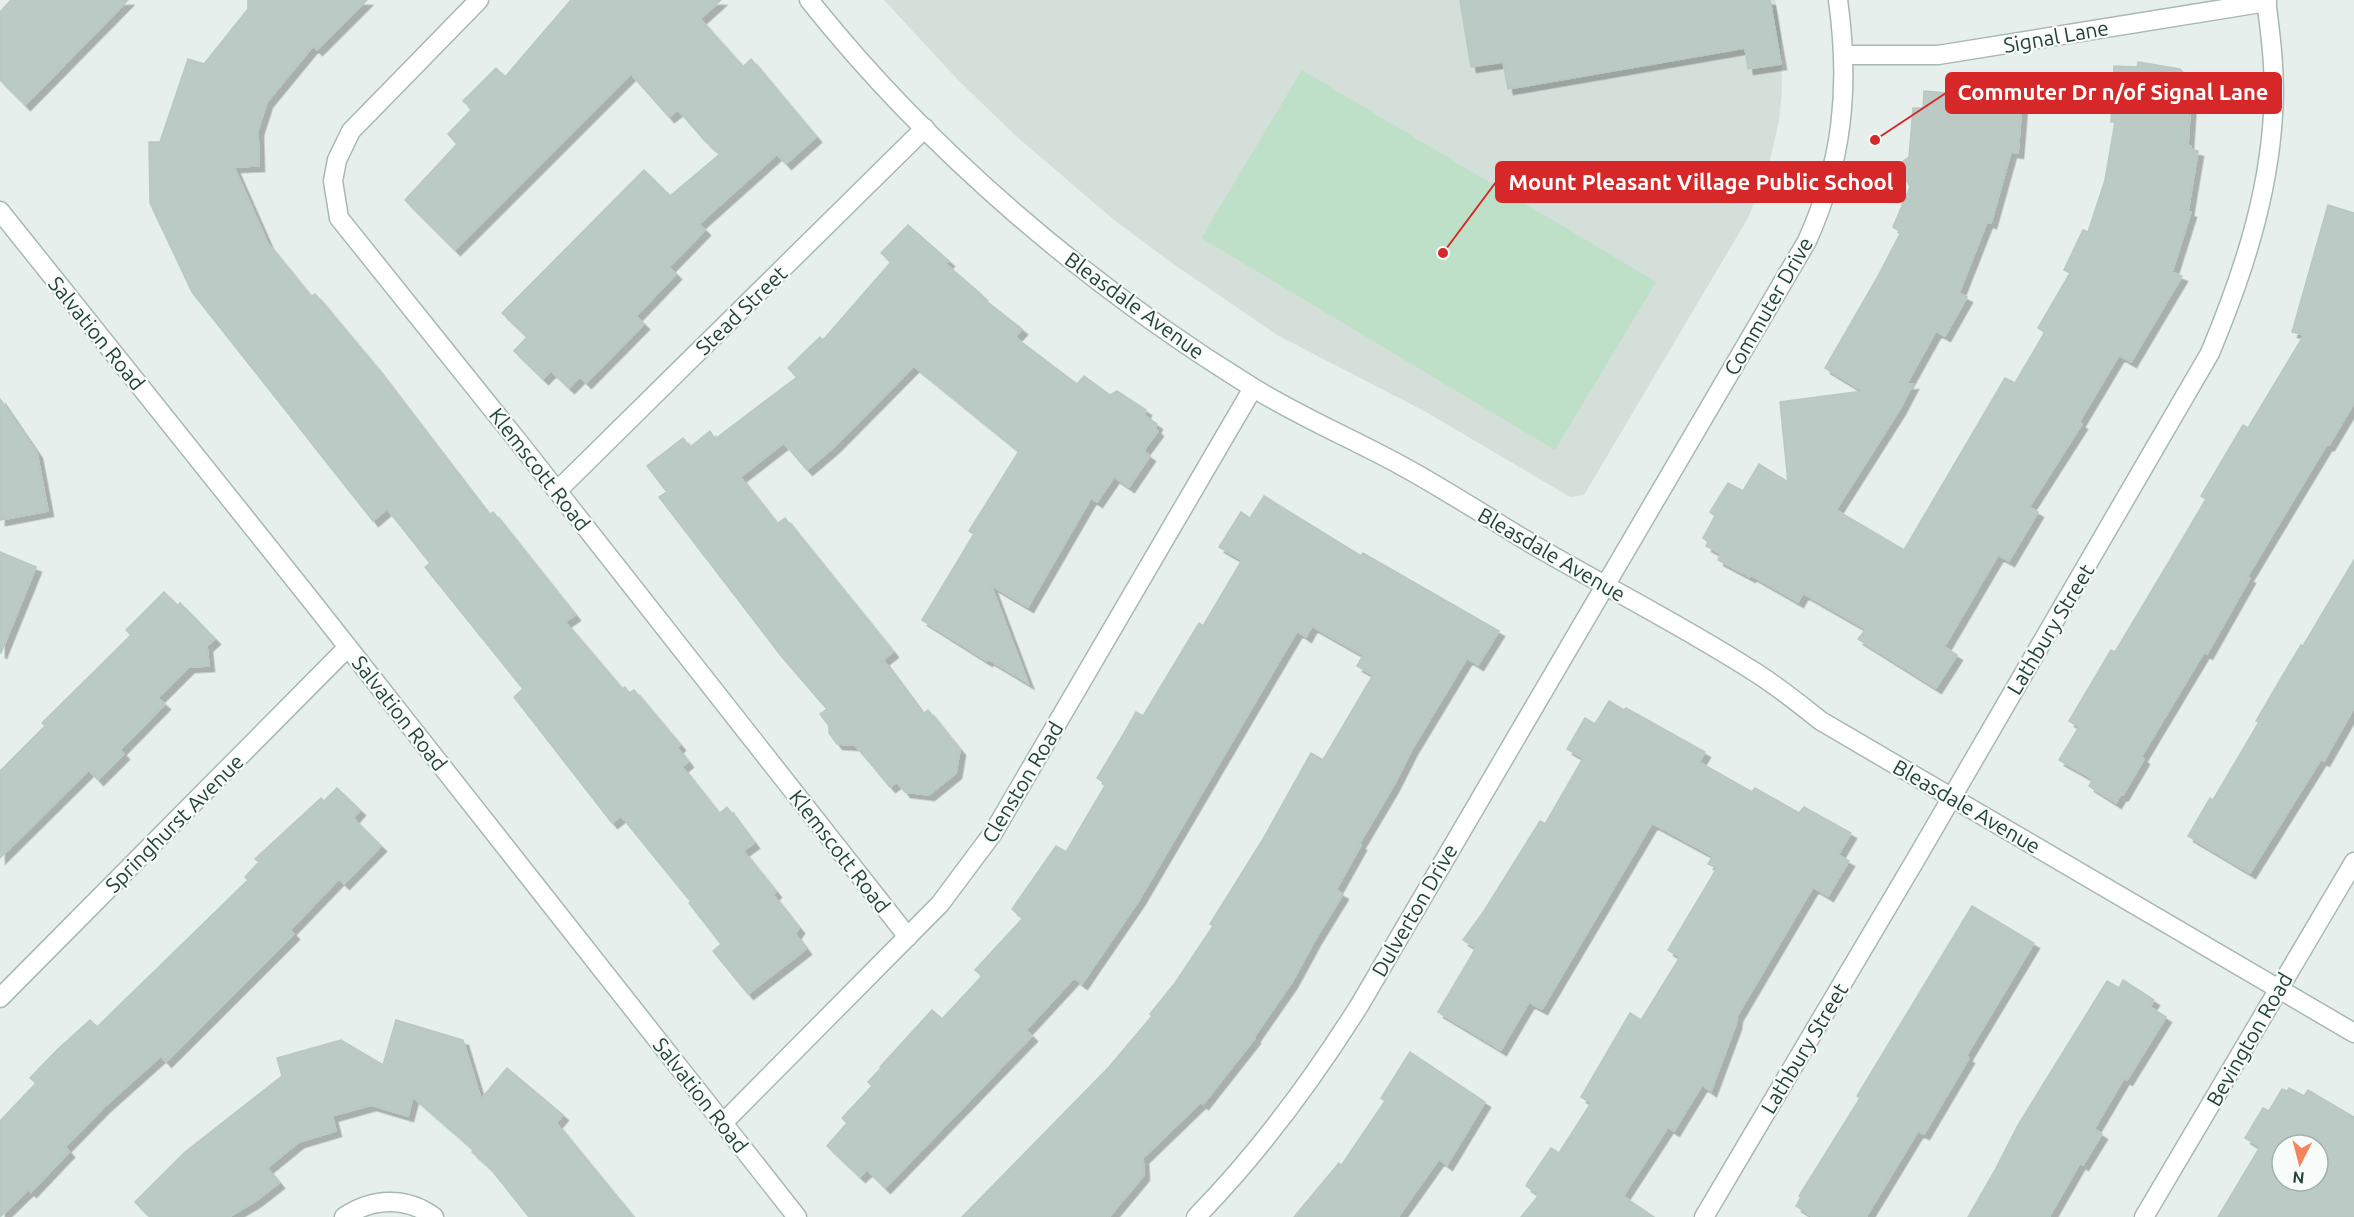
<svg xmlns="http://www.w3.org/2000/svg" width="2354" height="1217" font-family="Ubuntu,sans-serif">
  <defs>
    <filter id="shadow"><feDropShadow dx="5.5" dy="5.5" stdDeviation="0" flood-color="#0004"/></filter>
  </defs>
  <rect width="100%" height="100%" fill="#e6efeb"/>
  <path fill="#d4dfda" d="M 884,0 L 1775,0 L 1781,39 L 1782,91 L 1779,121 L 1768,168 L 1748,218 L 1584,495 L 1570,497 L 1426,412 L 1277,335 L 1172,263 L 1114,220 L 1016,136 L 958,80 Z"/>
  <path fill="#bfe0c8" d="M 1302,70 L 1656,282 L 1555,450 L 1201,238 Z"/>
  <path fill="#bbcac4" stroke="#b8c9c2" stroke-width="1.5" fill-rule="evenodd" filter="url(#shadow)" d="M 11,0 L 128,0 L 25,105 L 0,80 L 0,12 Z
    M 248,0 L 367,0 L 317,50 L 313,46 L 267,102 L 258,130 L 259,166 L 234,167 L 268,244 L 311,297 L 315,294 L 375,366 L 489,515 L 493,512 L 575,615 L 565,622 L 622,689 L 625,687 L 629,693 L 634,690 L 680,745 L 677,748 L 688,762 L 682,767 L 719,814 L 727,807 L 754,843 L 743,851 L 776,892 L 773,895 L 799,928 L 795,934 L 806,949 L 748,994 L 713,951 L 721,944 L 689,903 L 691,902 L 621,816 L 612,823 L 514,697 L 523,689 L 425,567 L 430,563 L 387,509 L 373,521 L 192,292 L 150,203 L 149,142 L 160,142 L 188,59 L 204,64 L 248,9 Z
    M 571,0 L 721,0 L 700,19 L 743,67 L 751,59 L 816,137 L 786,164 L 777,154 L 699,224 L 705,230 L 669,267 L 676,274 L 636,316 L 644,324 L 586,383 L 580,377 L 569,388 L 551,371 L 543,379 L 514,351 L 527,337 L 502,313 L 644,170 L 670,196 L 720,154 L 706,142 L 678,110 L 669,117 L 631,74 L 455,250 L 405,200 L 457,144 L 448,134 L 472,109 L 463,101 L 496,68 L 505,77 Z
    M 1460,0 L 1770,0 L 1781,64 L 1748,69 L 1745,48 L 1508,89 L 1503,62 L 1471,67 Z
    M 2138,62 L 2180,69 L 2192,82 L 2188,145 L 2191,146 L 2190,149 L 2198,151 L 2188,211 L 2191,212 L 2172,272 L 2182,276 L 2131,362 L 2119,355 L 2079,422 L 2082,424 L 2029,507 L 2038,512 L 2009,561 L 1998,555 L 1944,647 L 1957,655 L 1936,688 L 1858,639 L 1866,629 L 1803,593 L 1798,602 L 1751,575 L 1750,577 L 1718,560 L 1721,554 L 1706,546 L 1708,542 L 1703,538 L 1715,516 L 1710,512 L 1728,483 L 1743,491 L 1759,464 L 1788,482 L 1780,402 L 1863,391 L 1825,368 L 1877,278 L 1901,232 L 1893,227 L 1910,187 L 1898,165 L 1909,157 L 1913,108 L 1923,108 L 1924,91 L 1948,93 L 1949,81 L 1990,84 L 1989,102 L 2022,104 L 2018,153 L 2011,152 L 1991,223 L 1987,222 L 1959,293 L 1967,297 L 1945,336 L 1936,331 L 1906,385 L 1913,384 L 1900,409 L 1836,510 L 1904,550 L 2005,378 L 2015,383 L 2045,332 L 2038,328 L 2070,273 L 2064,270 L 2083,230 L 2088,232 L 2105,180 L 2115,122 L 2111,122 L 2114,66 L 2137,67 Z
    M 2328,205 L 2354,213 L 2354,403 L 2329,445 L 2327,444 L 2247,577 L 2250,578 L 2224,624 L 2207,654 L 2204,652 L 2141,757 L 2144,759 L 2123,795 L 2121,794 L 2116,803 L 2089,786 L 2093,779 L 2059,760 L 2079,727 L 2069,721 L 2111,650 L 2115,652 L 2170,560 L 2206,499 L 2201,496 L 2243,425 L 2248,428 L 2304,335 L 2292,332 Z
    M 908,225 L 949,261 L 946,264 L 982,295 L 980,296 L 1022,329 L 1015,337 L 1077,384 L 1084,376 L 1110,395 L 1117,391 L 1146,410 L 1144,415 L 1157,424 L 1155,428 L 1158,431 L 1143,451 L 1150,456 L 1129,487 L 1114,477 L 1097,502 L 1091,498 L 1028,607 L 991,585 L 1028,683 L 988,659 L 987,661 L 922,620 L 974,534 L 969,531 L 1019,451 L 914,366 L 834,447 L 807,470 L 784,443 L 740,477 L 777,524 L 785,518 L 893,652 L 883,660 L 923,714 L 928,710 L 960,750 L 956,773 L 929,795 L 905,792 L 897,782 L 890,787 L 855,745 L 837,744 L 829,733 L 829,726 L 820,714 L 827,709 L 782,657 L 659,497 L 667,492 L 647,466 L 683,438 L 690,447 L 710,431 L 715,439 L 797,377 L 788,368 L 820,337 L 823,340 L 891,262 L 881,253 Z
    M 0,399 L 37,453 L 48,511 L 0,520 Z
    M 1264,496 L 1361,556 L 1363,553 L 1499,631 L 1478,665 L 1467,658 L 1412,749 L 1394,785 L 1359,844 L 1361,845 L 1336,890 L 1343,894 L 1316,938 L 1292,982 L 1254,1037 L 1255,1038 L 1203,1104 L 1201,1102 L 1143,1158 L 1144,1175 L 1109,1217 L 962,1217 L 1109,1067 L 1152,1016 L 1150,1014 L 1175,983 L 1213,926 L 1210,924 L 1263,839 L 1311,753 L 1323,760 L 1373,675 L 1357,666 L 1363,655 L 1312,626 L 1306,637 L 1297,631 L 1139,900 L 1082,984 L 1074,978 L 1026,1030 L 1032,1036 L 885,1188 L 867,1170 L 860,1177 L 827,1146 L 847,1123 L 842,1118 L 872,1086 L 868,1082 L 881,1068 L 880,1067 L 932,1010 L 942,1019 L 982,976 L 975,970 L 1023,918 L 1012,909 L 1056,846 L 1066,852 L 1106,784 L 1097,778 L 1120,740 L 1136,712 L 1143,716 L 1199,623 L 1203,626 L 1242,560 L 1219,547 L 1241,512 L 1250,518 Z
    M 0,552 L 36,567 L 1,653 L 0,652 Z
    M 2354,560 L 2354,708 L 2324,761 L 2321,759 L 2250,873 L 2188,836 L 2210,798 L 2213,800 L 2259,722 L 2256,721 L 2283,675 L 2301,645 L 2303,646 Z
    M 164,592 L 178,606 L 180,603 L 215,639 L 207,646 L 209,666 L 189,667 L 158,698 L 165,704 L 120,750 L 124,754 L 98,780 L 89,770 L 0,858 L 0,771 L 45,726 L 42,723 L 131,635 L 126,630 Z
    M 1609,701 L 1624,710 L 1626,708 L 1705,752 L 1699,762 L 1752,792 L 1755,788 L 1799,813 L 1804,807 L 1851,833 L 1838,855 L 1849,861 L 1828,896 L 1813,887 L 1737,1016 L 1736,1024 L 1711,1091 L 1702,1085 L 1674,1131 L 1668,1127 L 1623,1196 L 1654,1217 L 1521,1217 L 1539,1195 L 1526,1186 L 1528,1182 L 1551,1148 L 1559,1153 L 1591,1103 L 1581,1097 L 1630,1013 L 1641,1020 L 1680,957 L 1668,950 L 1717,868 L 1708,864 L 1713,856 L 1652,823 L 1542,1009 L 1529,1002 L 1501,1050 L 1438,1012 L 1476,948 L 1463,940 L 1484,911 L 1540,821 L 1545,824 L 1583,758 L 1567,749 L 1585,718 L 1595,724 Z
    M 337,788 L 360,810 L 353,818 L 381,846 L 344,884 L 339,879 L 290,930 L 294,934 L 166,1062 L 161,1056 L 104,1107 L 65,1147 L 69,1152 L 31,1192 L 29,1189 L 0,1217 L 0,1121 L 36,1083 L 30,1078 L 57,1050 L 90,1020 L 97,1027 L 248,880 L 245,877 L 259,862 L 255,859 L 321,798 L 324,801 Z
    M 1972,906 L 2034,943 L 1966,1056 L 1969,1058 L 1924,1134 L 1918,1131 L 1866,1217 L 1813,1217 L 1796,1206 L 1801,1197 L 1799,1196 L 1860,1098 L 1857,1096 Z
    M 2123,980 L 2154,1000 L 2150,1007 L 2166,1017 L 2127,1080 L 2124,1078 L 2094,1129 L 2102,1134 L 2083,1165 L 2080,1163 L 2049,1217 L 1968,1217 L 1994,1172 L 2018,1125 L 2107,981 L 2119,988 Z
    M 396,1020 L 463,1040 L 481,1099 L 507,1068 L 563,1115 L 556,1123 L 633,1217 L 529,1217 L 490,1168 L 472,1152 L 474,1150 L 413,1097 L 408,1116 L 371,1105 L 332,1116 L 336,1131 L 299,1142 L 267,1168 L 279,1183 L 256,1201 L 229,1217 L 150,1217 L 135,1202 L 185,1152 L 282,1076 L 277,1058 L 341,1040 L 383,1065 Z
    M 1410,1052 L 1485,1102 L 1447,1165 L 1439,1159 L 1398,1217 L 1294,1217 L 1339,1163 L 1341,1166 L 1385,1101 L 1381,1098 Z
    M 2289,1088 L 2304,1096 L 2308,1090 L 2354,1117 L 2354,1217 L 2218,1217 L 2260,1147 L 2245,1138 L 2263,1108 L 2269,1111 L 2282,1089 L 2287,1091 ZM 2282,1145 L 2318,1145 L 2318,1181 L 2282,1181 Z"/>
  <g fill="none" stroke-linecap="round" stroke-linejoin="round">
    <defs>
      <path id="service" d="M 1844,55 L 1938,55 L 2267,2"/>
      <path id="minor" d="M 479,0 L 351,131 L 337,160 L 333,181 L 339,218 L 521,445 L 908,937
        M 809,0 C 929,151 1088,286 1252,387 C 1300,417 1353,439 1402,466 C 1448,491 1492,520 1537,547 C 1608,588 1681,625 1750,669 C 1775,684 1798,703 1821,721 L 2354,1033
        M 557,491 L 925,128
        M 723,1123 L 940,904 L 993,833 L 1253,388
        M 344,1217 C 372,1198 406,1196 434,1217
        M 1196,1217 C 1259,1153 1311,1082 1359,1006 L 1807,241 C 1843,162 1850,86 1838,0
        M 1704,1217 L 1916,859 L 2210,353 C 2242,276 2268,199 2273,115 C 2276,77 2271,37 2266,0
        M 2144,1217 L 2354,862"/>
      <path id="tertiary" d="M 0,211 L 310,599 L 797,1217
        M 0,998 L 348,647"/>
    </defs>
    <use href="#service" stroke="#a8b8b2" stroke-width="21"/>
    <use href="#minor" stroke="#a8b8b2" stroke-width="21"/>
    <use href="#tertiary" stroke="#a8b8b2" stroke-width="21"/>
    <use href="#service" stroke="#fff" stroke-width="18"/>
    <use href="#minor" stroke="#fff" stroke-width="18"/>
    <use href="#tertiary" stroke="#fff" stroke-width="18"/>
  </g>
  <g text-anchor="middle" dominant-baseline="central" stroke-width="4.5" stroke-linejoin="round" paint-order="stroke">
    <g font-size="21" fill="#24423a" stroke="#f7fbf9">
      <text transform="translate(2056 36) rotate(-10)">Signal Lane</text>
      <text transform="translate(1135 305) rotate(36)">Bleasdale Avenue</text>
      <text transform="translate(1768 306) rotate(-60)">Commuter Drive</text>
      <text transform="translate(741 310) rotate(-44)">Stead Street</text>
      <text transform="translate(97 333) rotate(51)">Salvation Road</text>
      <text transform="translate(540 469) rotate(52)">Klemscott Road</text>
      <text transform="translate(1552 554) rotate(30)">Bleasdale Avenue</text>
      <text transform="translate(2050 629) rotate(-59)">Lathbury Street</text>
      <text transform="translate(400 713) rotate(52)">Salvation Road</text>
      <text transform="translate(1022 782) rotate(-59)">Clenston Road</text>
      <text transform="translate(1967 806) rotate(30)">Bleasdale Avenue</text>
      <text transform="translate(174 823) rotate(-45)">Springhurst Avenue</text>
      <text transform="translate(840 851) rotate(52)">Klemscott Road</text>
      <text transform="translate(1414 910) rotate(-60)">Dulverton Drive</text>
      <text transform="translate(2249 1039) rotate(-60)">Bevington Road</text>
      <text transform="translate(1804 1048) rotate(-59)">Lathbury Street</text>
      <text transform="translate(701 1095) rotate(52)">Salvation Road</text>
    </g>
  </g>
  <path fill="none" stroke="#d62828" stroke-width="2" d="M1875 140L1946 93M1443 253L1496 182"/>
  <g fill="#d62828" stroke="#f7fbf9" stroke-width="2">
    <circle cx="1875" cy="140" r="6"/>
    <circle cx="1443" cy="253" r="6"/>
  </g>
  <g fill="#d62828" stroke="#d62828" stroke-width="2">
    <rect x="1946" y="73" width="335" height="40" rx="6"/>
    <rect x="1496" y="162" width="409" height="40" rx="6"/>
  </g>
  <g font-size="22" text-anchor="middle" font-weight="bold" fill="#fff">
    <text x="2113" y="100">Commuter Dr n/of Signal Lane</text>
    <text x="1701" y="190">Mount Pleasant Village Public School</text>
  </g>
  <g transform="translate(2300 1163) rotate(186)"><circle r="28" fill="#f7fbf9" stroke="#a3b1ad" stroke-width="1.5"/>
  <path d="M0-4.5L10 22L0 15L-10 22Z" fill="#f4845f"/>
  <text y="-9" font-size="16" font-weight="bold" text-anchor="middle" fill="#24423a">N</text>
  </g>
</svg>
